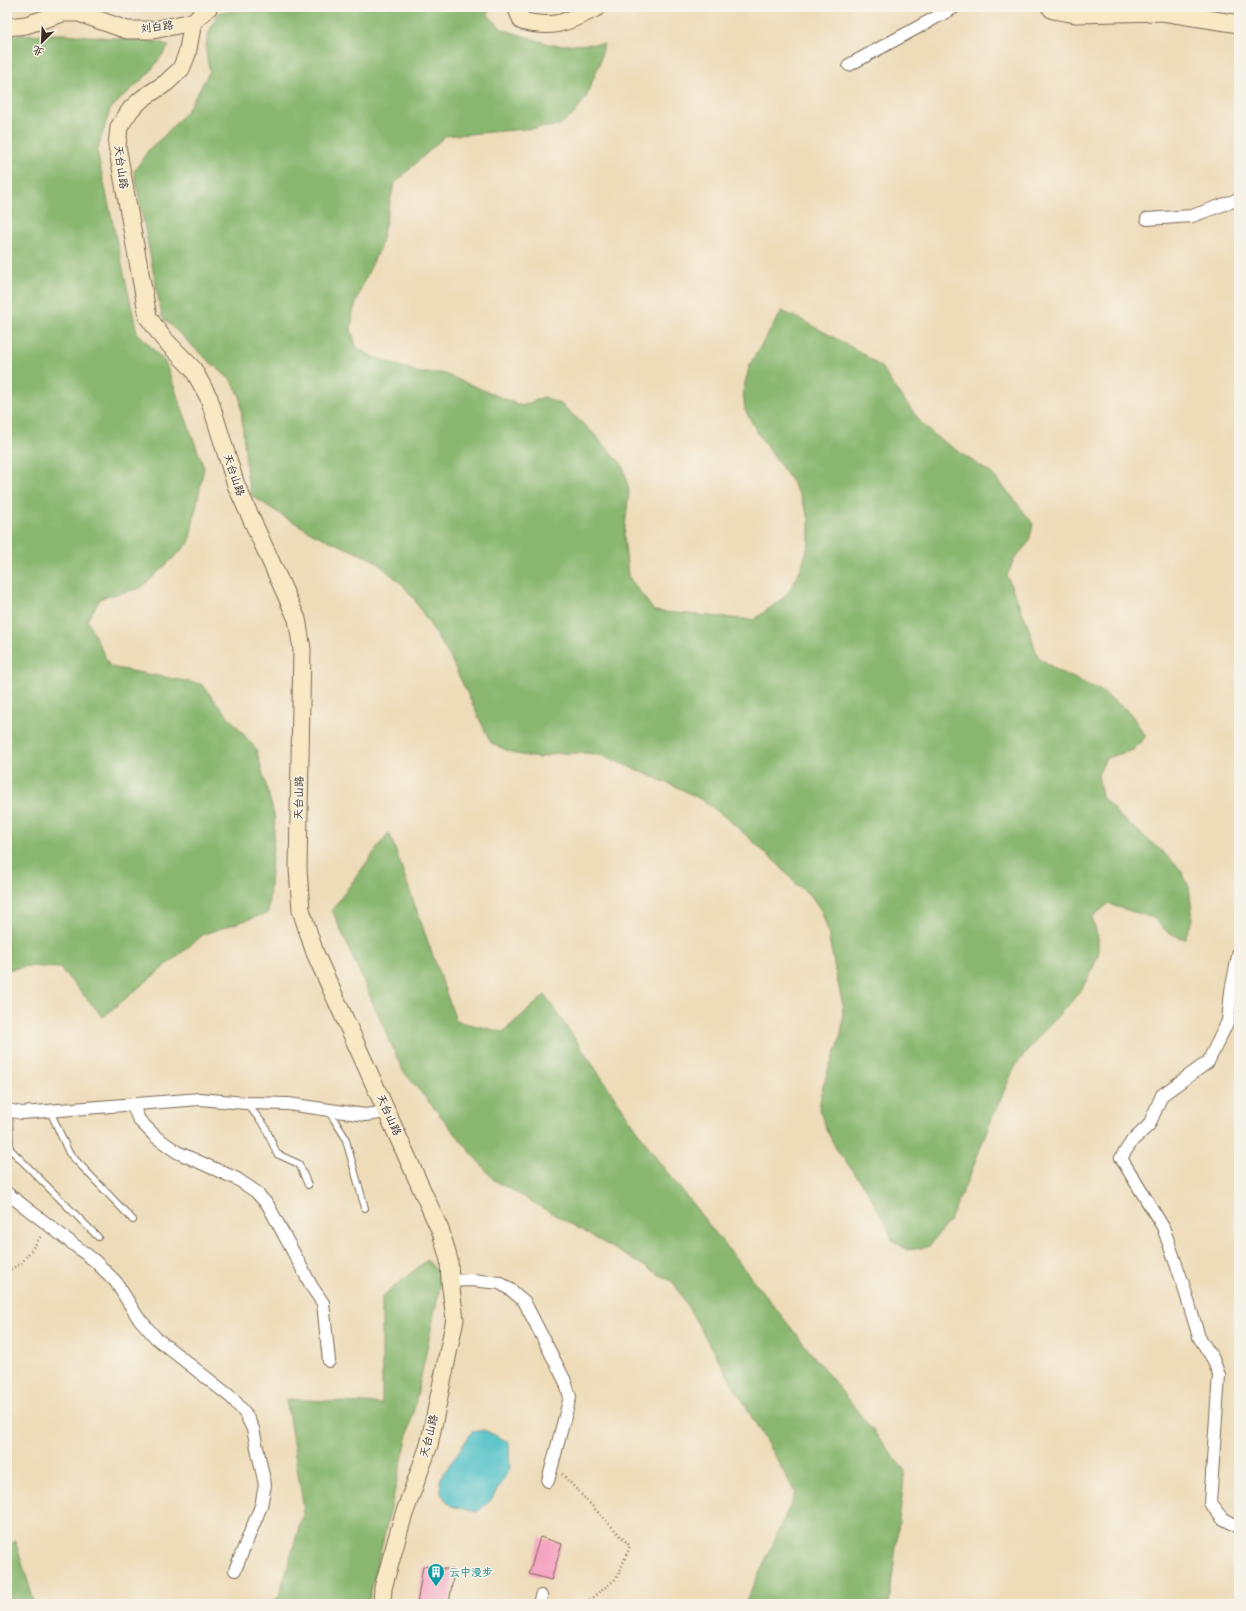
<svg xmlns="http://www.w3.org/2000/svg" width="1246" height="1611" font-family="'Balsamiq Sans','LXGW WenKai TC',sans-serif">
  <rect width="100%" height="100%" fill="#f7f3e8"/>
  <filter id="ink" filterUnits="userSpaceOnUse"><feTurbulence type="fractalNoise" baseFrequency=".025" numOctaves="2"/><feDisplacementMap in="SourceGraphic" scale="8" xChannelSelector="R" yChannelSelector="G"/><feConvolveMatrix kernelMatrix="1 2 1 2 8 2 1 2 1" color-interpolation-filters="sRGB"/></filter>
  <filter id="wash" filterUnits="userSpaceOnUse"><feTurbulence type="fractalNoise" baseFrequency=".012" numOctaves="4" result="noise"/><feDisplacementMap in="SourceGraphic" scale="16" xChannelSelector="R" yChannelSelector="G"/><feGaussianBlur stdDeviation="0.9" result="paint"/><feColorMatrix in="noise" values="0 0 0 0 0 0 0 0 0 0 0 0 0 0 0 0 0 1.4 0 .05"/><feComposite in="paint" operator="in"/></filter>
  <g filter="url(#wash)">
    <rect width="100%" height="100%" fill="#eedcb9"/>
    <path fill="#89b76f" stroke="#627046" d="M 260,7 L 489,7 L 488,15 L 502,29 L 552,45 L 604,44 L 600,62 L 586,97 L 574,114 L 558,126 L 445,136 L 394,184 L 380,247 L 361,288 L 353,312 L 351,330 L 357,348 L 373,357 L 420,373 L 442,373 L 522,406 L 544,397 L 562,405 L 594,434 L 623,466 L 629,491 L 624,536 L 628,576 L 654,611 L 754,620 L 787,595 L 802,566 L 809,543 L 809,518 L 800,496 L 790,479 L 759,435 L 745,410 L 743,391 L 750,364 L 782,311 L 806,322 L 862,353 L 882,368 L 894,387 L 921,422 L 935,436 L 992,474 L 1014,499 L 1033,524 L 1029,542 L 1015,558 L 1007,576 L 1027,623 L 1038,657 L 1060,672 L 1098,689 L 1129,712 L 1146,736 L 1133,750 L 1106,758 L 1098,775 L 1102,797 L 1121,817 L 1164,853 L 1181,870 L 1189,887 L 1193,920 L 1184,939 L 1167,932 L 1153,918 L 1108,904 L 1092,917 L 1098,938 L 1098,955 L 1091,973 L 1082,988 L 1071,1002 L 1046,1028 L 1015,1066 L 987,1130 L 972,1170 L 950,1220 L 928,1247 L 907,1250 L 892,1240 L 886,1224 L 868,1191 L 837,1150 L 827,1131 L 819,1109 L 822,1090 L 828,1070 L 838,1047 L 842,1030 L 843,1005 L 837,980 L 827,928 L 821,910 L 811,896 L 796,884 L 779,865 L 729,820 L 704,801 L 679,788 L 604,756 L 587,753 L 556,753 L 539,758 L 515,754 L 491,743 L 450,657 L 414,599 L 403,585 L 374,560 L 314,534 L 280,514 L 251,495 L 247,476 L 240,396 L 231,380 L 203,356 L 162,317 L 134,172 L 149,149 L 163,137 L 187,111 L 210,71 C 202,45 207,35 219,12 L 256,11 Z
      M 64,34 L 160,42 L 169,46 L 148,74 L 110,109 L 97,152 L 137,332 L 165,362 L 204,468 L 189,543 L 141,588 L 101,598 L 87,620 L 110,667 L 201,684 L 256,749 L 275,818 L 268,913 L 204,934 L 103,1017 L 60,968 L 27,966 L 7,970 L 7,35 Z
      M 389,832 L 456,1021 L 503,1032 L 545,995 L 659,1162 L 905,1471 L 889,1604 L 745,1604 L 796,1493 L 674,1283 L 494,1180 L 403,1071 L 332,910 Z
      M 427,1260 L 442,1277 L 415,1405 L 368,1604 L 270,1604 L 279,1596 L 304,1510 L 286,1399 L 382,1404 L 382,1297 Z
      M 15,1541 L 35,1604 L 7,1604 L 7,1547 Z"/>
    <path fill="#54c2c9" stroke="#487674" d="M 484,1430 L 509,1442 L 510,1468 L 491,1500 L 477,1512 L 451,1506 L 441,1494 L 440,1479 L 472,1432 Z"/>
    <g id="blocks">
      <path fill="#f5a4c2" d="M 540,1537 L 562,1544 L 551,1580 L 529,1574 Z
        M 423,1566 L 454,1570 L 449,1604 L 417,1604 Z"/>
    </g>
  </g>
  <g filter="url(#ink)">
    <use href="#blocks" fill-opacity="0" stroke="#7a6854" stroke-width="1"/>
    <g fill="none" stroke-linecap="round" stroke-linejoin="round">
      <defs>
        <path id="lane" d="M 247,1104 L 265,1126 L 277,1154 L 299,1164 L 308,1185
          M 9,1110 L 10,1149 L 98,1237
          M 328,1110 L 345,1137 L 365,1208
          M 50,1111 L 69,1153 L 133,1220"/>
        <path id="street" d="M 849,65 L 955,7
          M 1147,219 L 1192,216 L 1239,199
          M 1239,951 L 1231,991 L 1228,1021 L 1208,1062 L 1162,1095 L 1149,1125 L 1132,1141 L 1121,1158 L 1163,1227 L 1182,1281 L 1199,1337 L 1213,1359 L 1219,1375 L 1210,1503 L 1222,1518 L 1239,1527
          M 132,1104 L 139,1120 L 156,1137 L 177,1152 L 237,1179 L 255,1191 L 268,1205 L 312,1287 L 323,1303 L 329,1361
          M 7,1110 L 22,1113 L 200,1099 L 245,1103 L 288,1104 L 365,1115 L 388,1112
          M 7,1193 L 95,1261 L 116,1282 L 137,1316 L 156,1338 L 232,1398 L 245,1413 L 253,1429 L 265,1485 L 261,1506 L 235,1570
          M 450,1281 L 471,1280 L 500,1283 L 511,1290 L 524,1301 L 565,1381 L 570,1397 L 548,1481
          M 539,1604 L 541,1596"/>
        <path id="secondary" d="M 516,7 L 522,21 C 556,30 568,21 598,7
          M 1050,7 L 1053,10 L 1075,14 L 1162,12 L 1239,24
          M 193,22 L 187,54 L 181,69 L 166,83 L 143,98 L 131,109 L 119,127 L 117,146 L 148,317 L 163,338 L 193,369 L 209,398 L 236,485 L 297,619 L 302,649 L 298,869 L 301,910 L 315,953 L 441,1232 L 449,1260 L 450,1281 L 455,1319 L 429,1445 L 403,1517 L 383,1588 L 382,1604
          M 7,27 L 26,25 L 63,13 L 79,13 L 127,30 L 153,30 L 193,22 L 209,7"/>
      </defs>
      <use href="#lane" stroke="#7a6854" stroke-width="8"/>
      <use href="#street" stroke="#7a6854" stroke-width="14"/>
      <use href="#secondary" stroke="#7a6854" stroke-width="19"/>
      <path stroke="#7a6854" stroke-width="2.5" stroke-dasharray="1 3" stroke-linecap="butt" d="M 7,1271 L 22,1263 L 42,1235
        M 562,1474 L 630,1546 L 617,1578 L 584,1604"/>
      <use href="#lane" stroke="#fff" stroke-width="6"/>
      <use href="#street" stroke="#fff" stroke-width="12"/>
      <use href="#secondary" stroke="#f8e8c3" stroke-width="17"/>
    </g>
  </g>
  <defs>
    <symbol id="building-pin" viewBox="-11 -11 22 30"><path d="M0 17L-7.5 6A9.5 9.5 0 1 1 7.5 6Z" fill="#0f9aa8" stroke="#f7f3e8"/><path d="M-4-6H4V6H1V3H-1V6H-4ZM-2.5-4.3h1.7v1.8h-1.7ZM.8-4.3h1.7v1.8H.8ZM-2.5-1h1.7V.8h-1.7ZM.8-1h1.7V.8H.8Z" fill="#fff"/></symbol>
  </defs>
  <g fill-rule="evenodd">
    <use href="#building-pin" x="426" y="1562" width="20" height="27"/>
  </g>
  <g text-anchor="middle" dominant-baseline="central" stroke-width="3" stroke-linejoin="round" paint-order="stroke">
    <g font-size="11" fill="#3b2a1e" stroke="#f7f3e8">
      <text transform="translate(157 27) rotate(-7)">刘白路</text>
      <text transform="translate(121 167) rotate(82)">天台山路</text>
      <text transform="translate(234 475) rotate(71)">天台山路</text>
      <text transform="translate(299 798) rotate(-89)">天台山路</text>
      <text transform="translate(389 1115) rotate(66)">天台山路</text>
      <text transform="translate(429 1436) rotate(-76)">天台山路</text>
    </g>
    <g font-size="11" fill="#0d838f" stroke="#f7f3e8" text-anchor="start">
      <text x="449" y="1572">云中漫步</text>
    </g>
  </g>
  <rect width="1246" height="1611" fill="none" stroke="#f7f3e8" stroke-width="24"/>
  <g transform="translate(42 42) rotate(204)" stroke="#f7f3e8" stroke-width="3" paint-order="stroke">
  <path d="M0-3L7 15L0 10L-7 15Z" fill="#3b2a1e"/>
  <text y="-6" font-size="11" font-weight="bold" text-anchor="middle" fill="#3b2a1e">北</text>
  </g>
</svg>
